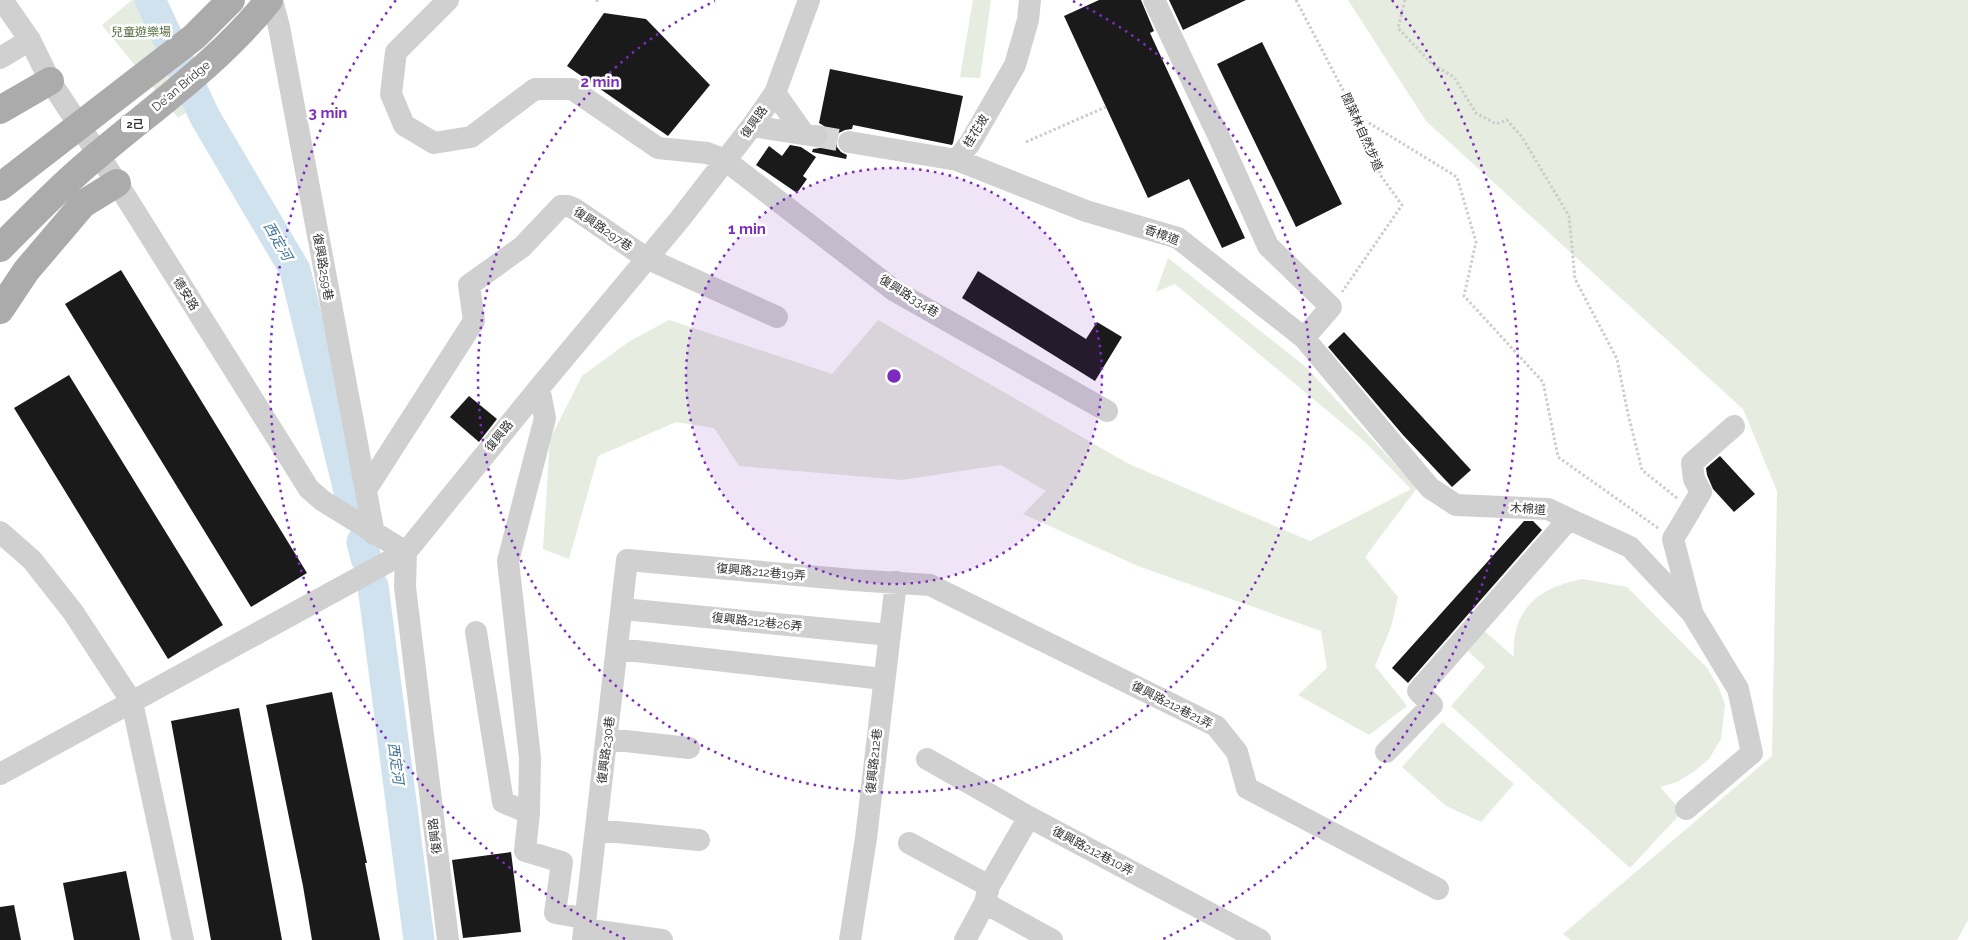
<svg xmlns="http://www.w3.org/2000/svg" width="1968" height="940" font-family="Raleway,'Noto Sans TC',sans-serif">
  <rect width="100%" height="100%" fill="#fff"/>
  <path fill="#e6ecdf" d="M 132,0 L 152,0 L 208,97 L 178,118 L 102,25 Z
    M 973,0 L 991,0 L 980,78 L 960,77 Z
    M 1348,0 L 1968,0 L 1968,920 L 1957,940 L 1571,940 L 1563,934 L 1772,756 L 1777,491 L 1743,409 L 1426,121 Z
    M 1168,258 L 1306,367 L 1417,488 L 1365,557 L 1398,597 L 1391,627 L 1375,666 L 1407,706 L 1369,735 L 1298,695 L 1327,668 L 1321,631 L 1138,566 L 1023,514 L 1046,491 L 1001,465 L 902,480 L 739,466 L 714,428 L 676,422 L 598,456 L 569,559 L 543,549 L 550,439 L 582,376 L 630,341 L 669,320 L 832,374 L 878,320 L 1129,464 L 1310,541 L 1411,489 L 1365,442 L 1175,284 L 1156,292 Z
    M 1583,579 L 1627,587 L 1707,668 L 1719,688 L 1725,705 L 1721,739 L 1709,759 L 1696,770 L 1677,782 L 1660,787 L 1682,812 L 1630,868 L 1451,706 L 1485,667 L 1466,649 L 1483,630 L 1514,657 C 1511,610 1538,587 1583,579 Z
    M 1442,722 L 1514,784 L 1481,822 L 1446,806 L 1402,767 Z"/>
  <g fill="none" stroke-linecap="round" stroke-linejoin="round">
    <path stroke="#cfe2ee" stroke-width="31" d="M 150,0 L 205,117 L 295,270 L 352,503
      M 362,542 L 366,558
      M 373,586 L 419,940"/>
  </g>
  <path fill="#1a1a1a" d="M 1099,0 L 1141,0 L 1154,31 L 1150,33 L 1245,238 L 1222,248 L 1189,179 L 1148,198 L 1064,16 Z
    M 1169,0 L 1246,0 L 1183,30 Z
    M 604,13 L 646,19 L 710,85 L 668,136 L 567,66 Z
    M 1262,42 L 1342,204 L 1296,227 L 1217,64 Z
    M 830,69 L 963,96 L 953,143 L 952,145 L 853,125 L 852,129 L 845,130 L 839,133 L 836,139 L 837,147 L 841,152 L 847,155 L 846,159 L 812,152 L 813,149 L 820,148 L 826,145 L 829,138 L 828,131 L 824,126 L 819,123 Z
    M 790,145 L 801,147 L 816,157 L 803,176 L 807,179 L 797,193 L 756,165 L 769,146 L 782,156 Z
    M 121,270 L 307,573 L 251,607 L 65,304 Z
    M 978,271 L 1086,339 L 1097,322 L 1122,337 L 1095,381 L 962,298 Z
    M 1344,332 L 1471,470 L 1452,487 L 1403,435 L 1328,347 Z
    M 69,375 L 223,625 L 168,659 L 14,408 Z
    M 469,396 L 497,419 L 479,442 L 450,417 Z
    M 1720,456 L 1755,494 L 1734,512 L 1713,489 L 1707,475 L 1706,468 Z
    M 1524,521 L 1533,521 L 1542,530 L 1408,683 L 1392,668 Z
    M 332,692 L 367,863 L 365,863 L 380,940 L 312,940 L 303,886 L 266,705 Z
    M 239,708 L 282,940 L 211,940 L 171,721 Z
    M 511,852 L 521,932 L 463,938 L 452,860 Z
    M 126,871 L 140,940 L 74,940 L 63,883 Z
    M 14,905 L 21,940 L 0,940 L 0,907 Z"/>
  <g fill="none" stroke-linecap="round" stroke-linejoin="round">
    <path stroke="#d6d6d6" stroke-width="22" stroke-dasharray="22 11" stroke-linecap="butt" d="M 816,136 L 849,142"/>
    <path stroke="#cdcdcd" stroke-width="3" stroke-dasharray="2.5 2.5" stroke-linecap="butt" d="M 1296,0 L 1356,115 L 1381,176 L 1402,205 L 1342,292
      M 1405,0 L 1398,28 L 1432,64 L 1454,77 L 1476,113 L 1496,124 L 1507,120 L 1522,137 L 1569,216 L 1575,279 L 1617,359 L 1628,414 L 1642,470 L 1677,498
      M 597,2 L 597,0
      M 1356,115 L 1457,177 L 1476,242 L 1464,296 L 1543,382 L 1558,457 L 1658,528
      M 1026,142 L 1106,107"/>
    <path stroke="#d0d0d0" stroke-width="22" d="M 2,0 L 30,40 L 50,81 L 117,183 L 309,489 L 323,501 L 406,552
      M 272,0 L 279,27 L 374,534
      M 448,0 L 396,52 L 391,94 L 404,125 L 434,143 L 471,137 L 535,89 L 572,89 L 658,148 L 707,153 L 725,160 L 895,291 L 1107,411
      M 0,58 L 30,40
      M 775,93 L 804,134
      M 752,126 L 816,136
      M 849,142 L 957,160 L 970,143 L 1015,65 L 1028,20 L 1030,0
      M 957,160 L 1086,211 L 1178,238 L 1304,338 L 1331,307 L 1268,246 L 1219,137 L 1154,0
      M 1304,338 L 1430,488 L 1456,505 L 1548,509 L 1569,519 L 1418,691 L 1432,705 L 1386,752
      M 539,388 L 545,418 L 508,561 L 530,758 L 529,813 L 525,851 L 562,862 L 555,913 L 584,918
      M 367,488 L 474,321 L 469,285 L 522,247 L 561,206 L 568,206 L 575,209 L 646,258 L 777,317
      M 1569,519 L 1630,547 L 1692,613 L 1738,689 L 1752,753 L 1686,809
      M 0,532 L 32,560 L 73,612 L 132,702 L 183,940
      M 623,609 L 890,635
      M 1692,612 L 1673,539 L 1701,492 L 1694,479 L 1692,463 L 1734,426
      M 476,632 L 503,802 L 529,813
      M 618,649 L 883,679
      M 607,739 L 689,748
      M 927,759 L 1029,817 L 1260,940
      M 0,774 L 406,552
      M 596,830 L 699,840
      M 909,843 L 989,886
      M 985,903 L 1052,940
      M 584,929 L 662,940
      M 448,940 L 405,587 L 406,552 L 539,388 L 680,219 L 752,126 L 775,93 L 809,0
      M 583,940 L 627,560 L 853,580 L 930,585 L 1216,726 L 1237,752 L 1247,788 L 1438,889
      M 850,940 L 866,838 L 896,582
      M 965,940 L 985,903 L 989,886 L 1029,817"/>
    <path stroke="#ababab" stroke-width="28" d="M 0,110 L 50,81
      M 0,310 L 26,271 L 83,204 L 117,183"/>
    <path stroke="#ababab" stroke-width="28" d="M 0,187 L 194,37 L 231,0
      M 0,248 C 25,223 50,197 77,173 C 141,116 215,68 269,0"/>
  </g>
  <circle cx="894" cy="376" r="208" fill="#7b2cbf" fill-opacity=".12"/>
  <g fill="none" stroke="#7b2cbf" stroke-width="2.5" stroke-dasharray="2.5 5">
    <circle cx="894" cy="376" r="208"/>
    <path d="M1073 1A416 416 0 1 1 715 1"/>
    <path d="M625 939A624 624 0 0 1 396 0M1392 0A624 624 0 0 1 1163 939"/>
  </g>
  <g text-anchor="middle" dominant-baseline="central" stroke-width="5" stroke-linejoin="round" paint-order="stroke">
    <rect fill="#fff" stroke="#707070" stroke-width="1" x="121" y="115.5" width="28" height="17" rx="4"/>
    <g font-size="11" font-weight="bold" fill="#333">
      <text x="135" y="124">2己</text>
    </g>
    <g font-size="12" fill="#56703f" stroke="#fff">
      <text x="141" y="32">兒童遊樂場</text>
    </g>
    <g font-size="12" fill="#333" stroke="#fff">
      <text transform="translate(181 86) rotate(-40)">De'an Bridge</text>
      <text transform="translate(754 122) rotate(-54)">復興路</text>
      <text transform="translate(976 131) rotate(-58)">桂花坡</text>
      <text transform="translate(1362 132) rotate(66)">闊葉林自然步道</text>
      <text transform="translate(603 229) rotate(34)">復興路297巷</text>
      <text transform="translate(1162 235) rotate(20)">香樟道</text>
      <text transform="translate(323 267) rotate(80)">復興路259巷</text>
      <text transform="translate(186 294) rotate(58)">德安路</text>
      <text transform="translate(909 296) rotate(32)">復興路334巷</text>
      <text transform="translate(499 436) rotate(-51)">復興路</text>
      <text transform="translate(1528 509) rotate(4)">木棉道</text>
      <text transform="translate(761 572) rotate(5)">復興路212巷19弄</text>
      <text transform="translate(757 622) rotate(6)">復興路212巷26弄</text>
      <text transform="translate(1172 705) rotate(27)">復興路212巷21弄</text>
      <text transform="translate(606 750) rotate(-83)">復興路230巷</text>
      <text transform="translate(874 761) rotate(-84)">復興路212巷</text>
      <text transform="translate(435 836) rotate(-97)">復興路</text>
      <text transform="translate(1093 851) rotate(28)">復興路212巷10弄</text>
    </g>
    <g font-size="14" font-style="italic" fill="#3f7597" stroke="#fff">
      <text transform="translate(278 241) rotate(60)">西定河</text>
      <text transform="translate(396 763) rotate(82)">西定河</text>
    </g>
  </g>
  <circle cx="894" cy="376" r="8" fill="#7b2cbf" stroke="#fff" stroke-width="2.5"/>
  <g font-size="15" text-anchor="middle" font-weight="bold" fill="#7b2cbf" stroke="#fff" stroke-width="5" stroke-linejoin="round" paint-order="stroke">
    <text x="600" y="87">2 min</text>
    <text x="328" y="118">3 min</text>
    <text x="747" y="234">1 min</text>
  </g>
</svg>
